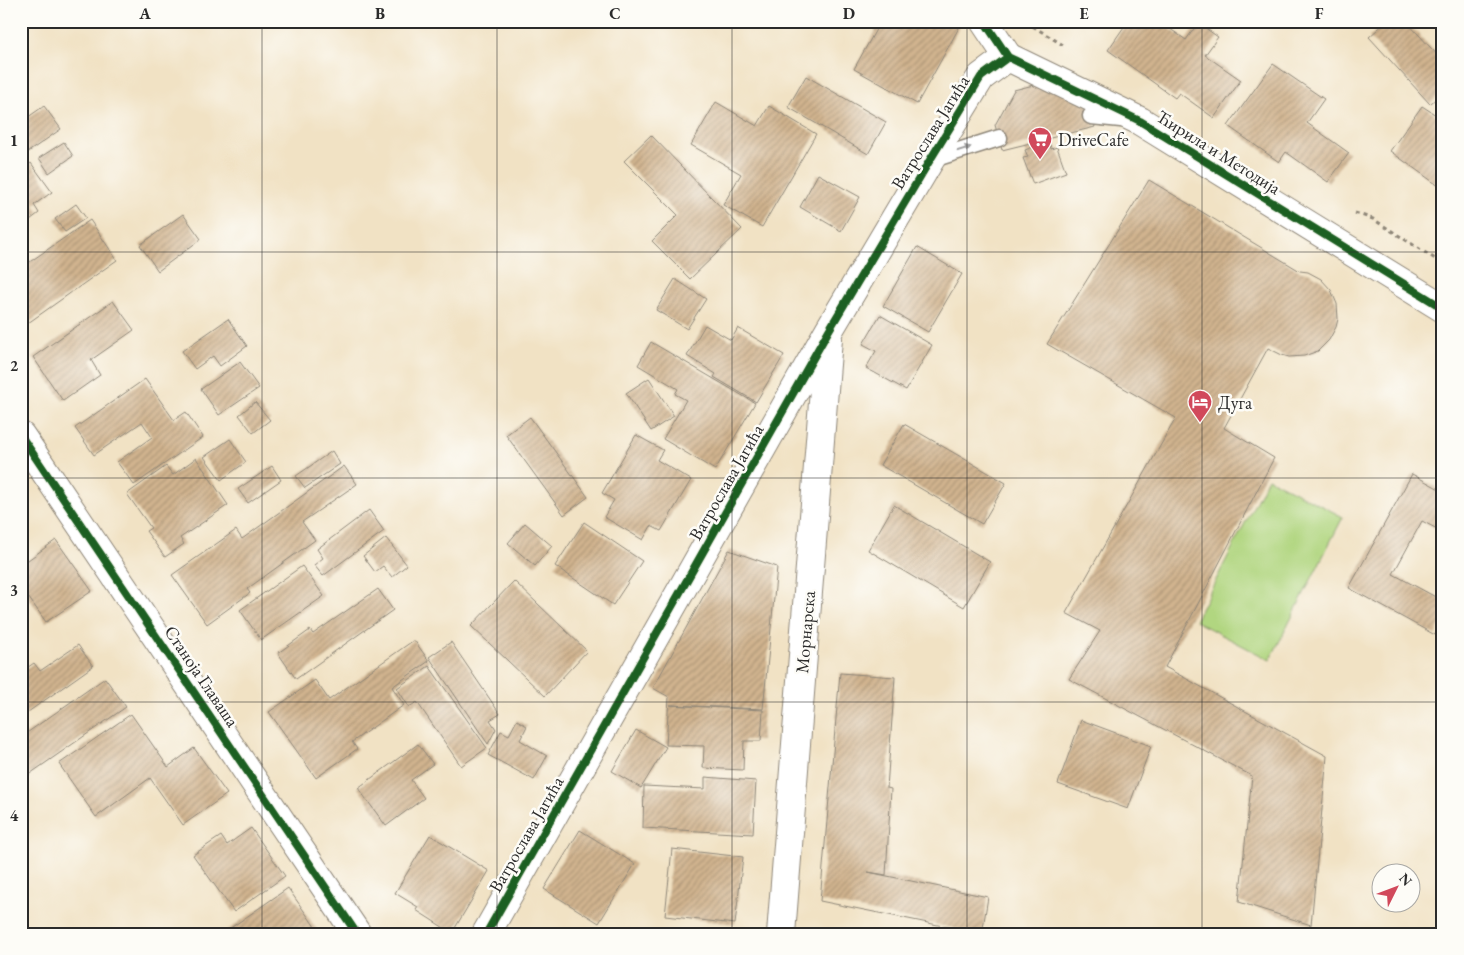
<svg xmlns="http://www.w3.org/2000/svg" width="1464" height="955" font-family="'EB Garamond',serif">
  <defs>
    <pattern id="building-hatch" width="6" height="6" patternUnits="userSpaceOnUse" patternTransform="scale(1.25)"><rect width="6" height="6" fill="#d1b48f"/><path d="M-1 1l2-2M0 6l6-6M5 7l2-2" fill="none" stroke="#aa9375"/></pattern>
  </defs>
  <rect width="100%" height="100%" fill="#fdfcf7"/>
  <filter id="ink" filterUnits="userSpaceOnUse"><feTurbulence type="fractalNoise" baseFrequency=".02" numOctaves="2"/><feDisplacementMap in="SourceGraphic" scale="10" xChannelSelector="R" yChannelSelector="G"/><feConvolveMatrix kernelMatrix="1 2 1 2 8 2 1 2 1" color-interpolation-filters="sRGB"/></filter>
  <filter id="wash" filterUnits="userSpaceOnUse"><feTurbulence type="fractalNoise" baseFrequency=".0096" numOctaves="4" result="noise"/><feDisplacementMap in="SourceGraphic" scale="20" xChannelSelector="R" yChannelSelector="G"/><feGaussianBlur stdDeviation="1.12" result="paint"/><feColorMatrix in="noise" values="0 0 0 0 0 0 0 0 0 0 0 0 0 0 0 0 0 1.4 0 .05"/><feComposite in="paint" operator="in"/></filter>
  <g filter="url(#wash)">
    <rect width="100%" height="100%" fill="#f1e2c4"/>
    <path fill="#b1d680" stroke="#6e8056" d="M 1268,478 L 1343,517 L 1270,660 L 1195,621 Z"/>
    <g id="blocks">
      <path fill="url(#building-hatch)" d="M 883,21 L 959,21 L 961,24 L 917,104 L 854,69 L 879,24 Z
        M 1128,21 L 1159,21 L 1186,40 L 1198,23 L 1218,37 L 1205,55 L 1241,80 L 1214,118 L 1179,93 L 1175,98 L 1108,50 Z
        M 1387,21 L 1406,21 L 1443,61 L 1443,92 L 1430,104 L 1369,37 Z
        M 1273,64 L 1324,99 L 1307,123 L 1349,153 L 1328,182 L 1286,152 L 1279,162 L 1228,126 Z
        M 806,76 L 886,122 L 868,154 L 788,107 Z
        M 1053,80 L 1088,104 L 1095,127 L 1002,150 L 995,125 L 1014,90 Z
        M 716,102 L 757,126 L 769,106 L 816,134 L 762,227 L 723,205 L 741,174 L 691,145 Z
        M 44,106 L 61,129 L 21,157 L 21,122 Z
        M 1422,106 L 1436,115 L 1443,106 L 1443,189 L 1390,151 Z
        M 651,135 L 742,229 L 690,279 L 652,241 L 678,215 L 624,161 Z
        M 1049,141 L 1051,149 L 1057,147 L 1066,172 L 1033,184 L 1023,158 L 1028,157 L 1025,150 Z
        M 64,142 L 73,156 L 49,173 L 39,158 Z
        M 31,163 L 52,192 L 34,205 L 39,213 L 22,226 L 28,233 L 21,237 L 21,170 Z
        M 818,174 L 860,197 L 841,231 L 800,207 Z
        M 1149,180 L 1300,271 L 1308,272 L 1321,279 L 1331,290 L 1337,304 L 1338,319 L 1336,327 L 1329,340 L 1318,351 L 1304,356 L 1289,357 L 1282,355 L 1268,348 L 1224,428 L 1274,458 L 1165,667 L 1327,756 L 1311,925 L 1239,902 L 1252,776 L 1069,679 L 1100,631 L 1066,613 L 1176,418 L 1047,344 Z
        M 76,204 L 86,218 L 65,232 L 55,219 Z
        M 183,214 L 201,239 L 158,271 L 140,245 Z
        M 90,220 L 117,260 L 21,328 L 21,268 Z
        M 917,247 L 962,274 L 928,332 L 883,306 Z
        M 675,279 L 706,299 L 687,329 L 656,310 Z
        M 113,301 L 134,330 L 91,360 L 100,375 L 63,401 L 33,357 Z
        M 880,315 L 932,345 L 906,390 L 866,368 L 876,351 L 863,344 Z
        M 228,319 L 247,346 L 220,366 L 213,356 L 195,369 L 182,351 Z
        M 705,325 L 731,340 L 738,328 L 784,355 L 756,402 L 714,377 L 716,374 L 687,356 Z
        M 651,342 L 755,403 L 715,470 L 663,439 L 686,400 L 675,394 L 678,389 L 638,365 Z
        M 240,362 L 259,388 L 219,415 L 201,389 Z
        M 649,378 L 674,416 L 651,431 L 626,393 Z
        M 145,379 L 174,420 L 186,412 L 203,437 L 134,485 L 117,462 L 152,437 L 142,422 L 94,455 L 75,428 Z
        M 255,402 L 270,420 L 253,433 L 239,415 Z
        M 530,417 L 588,497 L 564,515 L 506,435 Z
        M 904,424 L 1006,483 L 982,524 L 880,465 Z
        M 636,435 L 663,450 L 657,460 L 691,480 L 661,531 L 651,526 L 643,540 L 604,517 L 614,500 L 602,493 Z
        M 230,439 L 246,462 L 221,480 L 204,457 Z
        M 332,451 L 340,464 L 305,488 L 296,476 Z
        M 196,458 L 228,505 L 180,538 L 184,544 L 165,557 L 146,531 L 151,528 L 127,494 L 166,466 L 173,475 Z
        M 272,466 L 281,480 L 248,503 L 238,489 Z
        M 344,466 L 357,484 L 302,522 L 315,540 L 247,589 L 250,593 L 207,624 L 172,575 L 236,530 L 242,539 Z
        M 1412,474 L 1443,491 L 1443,532 L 1422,521 L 1393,574 L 1443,601 L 1443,620 L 1435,635 L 1349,588 Z
        M 894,505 L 990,562 L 964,607 L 868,550 Z
        M 369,510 L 384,531 L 323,576 L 314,565 L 323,558 L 317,549 Z
        M 584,522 L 642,561 L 613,605 L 555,566 Z
        M 525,523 L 552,546 L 535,566 L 508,543 Z
        M 386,538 L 407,565 L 392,577 L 383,566 L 375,572 L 363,556 Z
        M 56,540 L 92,591 L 46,622 L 21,587 L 21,565 Z
        M 729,550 L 777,567 L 763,709 L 670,705 L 763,710 L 761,741 L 744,741 L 743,770 L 703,768 L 704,746 L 666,745 L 669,697 L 653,688 Z
        M 302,566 L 324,596 L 261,640 L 240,610 Z
        M 514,581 L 587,651 L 545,696 L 471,626 Z
        M 378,589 L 393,610 L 296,679 L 278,653 L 310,630 L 313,634 Z
        M 414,640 L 429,661 L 392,687 L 404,705 L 352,742 L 357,749 L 316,778 L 269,712 L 315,680 L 329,700 Z
        M 451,642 L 500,714 L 490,720 L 496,729 L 488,744 L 429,657 Z
        M 78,645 L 93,666 L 21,717 L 21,672 L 34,663 L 40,671 Z
        M 429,666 L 487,748 L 461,766 L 417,702 L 409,707 L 397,688 Z
        M 840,673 L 895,677 L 887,788 L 891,789 L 886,875 L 868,872 L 988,897 L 982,934 L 820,901 Z
        M 105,678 L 126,707 L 21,780 L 21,737 Z
        M 131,714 L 168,767 L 194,748 L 227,794 L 183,825 L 150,778 L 96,817 L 59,764 Z
        M 517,720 L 527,726 L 520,740 L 547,756 L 534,780 L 488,755 L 501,731 L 509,735 Z
        M 1081,720 L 1151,746 L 1128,809 L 1058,784 Z
        M 636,730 L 666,747 L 641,788 L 612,771 Z
        M 418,744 L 433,764 L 411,780 L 424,798 L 386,826 L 358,788 Z
        M 705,777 L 756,781 L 753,834 L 643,828 L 644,786 L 705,789 Z
        M 251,828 L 285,876 L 234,912 L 193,855 L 221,836 L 227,845 Z
        M 580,830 L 635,864 L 599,923 L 544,889 Z
        M 430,835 L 489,871 L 452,933 L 416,910 L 418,907 L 395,893 Z
        M 672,849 L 743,857 L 735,924 L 665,916 Z
        M 288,888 L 320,934 L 222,934 Z"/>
    </g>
  </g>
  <g filter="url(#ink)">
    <use href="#blocks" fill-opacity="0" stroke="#8e8678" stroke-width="1"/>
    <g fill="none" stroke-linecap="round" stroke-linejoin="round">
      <defs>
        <path id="service" d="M 1091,116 L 1121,119
          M 930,160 L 999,138"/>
        <path id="minor" d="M 21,436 L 357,934
          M 486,934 L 829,330 L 930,160 L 981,77 L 1008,57 L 1140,121 L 1443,308
          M 781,934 L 828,339"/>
        <path id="tertiary" d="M 984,21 L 1008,57"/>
      </defs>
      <use href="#service" stroke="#8e8678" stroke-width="19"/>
      <use href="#minor" stroke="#8e8678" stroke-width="30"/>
      <use href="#tertiary" stroke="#8e8678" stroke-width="30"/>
      <path stroke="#8e8678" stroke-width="3" stroke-dasharray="4 4" stroke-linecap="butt" d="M 1026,22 L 1063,45
        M 1355,213 L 1373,219 L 1443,264"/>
      <use href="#service" stroke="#fff" stroke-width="16"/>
      <use href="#minor" stroke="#fff" stroke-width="28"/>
      <use href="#tertiary" stroke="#fff" stroke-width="28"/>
      <defs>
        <path id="cycleway" d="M 984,21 L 1008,57 L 1140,121 L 1443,308
          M 21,436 L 357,934
          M 486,934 L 829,330 L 930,160 L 981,77 L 1008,57"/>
      </defs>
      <use href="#cycleway" stroke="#fdfcf7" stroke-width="11"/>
      <use href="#cycleway" stroke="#1b5e20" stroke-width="8"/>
    </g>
    <defs><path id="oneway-solid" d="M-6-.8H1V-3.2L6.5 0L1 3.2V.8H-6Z" transform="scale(1.25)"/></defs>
    <use fill="#a0a0a0" href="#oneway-solid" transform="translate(964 149) rotate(-17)"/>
  </g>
  <path fill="none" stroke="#2b2b2b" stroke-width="1" stroke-opacity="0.55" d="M 262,21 L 262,934M 497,21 L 497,934M 732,21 L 732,934M 967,21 L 967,934M 1202,21 L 1202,934M 21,252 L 1443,252M 21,478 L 1443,478M 21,702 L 1443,702"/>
  <defs>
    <symbol id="supermarket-pin" viewBox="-11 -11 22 30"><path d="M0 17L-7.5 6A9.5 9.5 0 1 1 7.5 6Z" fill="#d1495b" stroke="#fdfcf7"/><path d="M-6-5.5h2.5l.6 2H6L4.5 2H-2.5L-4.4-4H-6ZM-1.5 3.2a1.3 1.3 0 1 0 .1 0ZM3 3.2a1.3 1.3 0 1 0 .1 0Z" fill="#fff"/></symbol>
    <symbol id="hotel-pin" viewBox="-11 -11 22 30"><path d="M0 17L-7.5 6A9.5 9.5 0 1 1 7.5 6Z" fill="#d1495b" stroke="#fdfcf7"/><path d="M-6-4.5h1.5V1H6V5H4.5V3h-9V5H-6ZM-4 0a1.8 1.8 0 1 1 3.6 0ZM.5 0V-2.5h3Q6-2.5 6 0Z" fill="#fff"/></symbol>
  </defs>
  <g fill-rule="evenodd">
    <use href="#supermarket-pin" x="1026" y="125" width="28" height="38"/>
    <use href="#hotel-pin" x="1186" y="388" width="28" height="38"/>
  </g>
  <g text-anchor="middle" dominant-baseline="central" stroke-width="5" stroke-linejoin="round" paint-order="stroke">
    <g font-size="18" fill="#2b2b2b" stroke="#fdfcf7">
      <text transform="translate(930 132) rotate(-58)">Ватрослава Јагића</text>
      <text transform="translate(1219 152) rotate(32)">Ћирила и Методија</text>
      <text transform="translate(726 482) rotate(-60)">Ватрослава Јагића</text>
      <text transform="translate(805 632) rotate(-85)">Морнарска</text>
      <text transform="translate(202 676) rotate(56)">Станоја Главаша</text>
      <text transform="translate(526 834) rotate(-60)">Ватрослава Јагића</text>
    </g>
    <g font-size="18" fill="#2b2b2b" stroke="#fdfcf7" text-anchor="start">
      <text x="1058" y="139">DriveCafe</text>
      <text x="1218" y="402">Дуга</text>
    </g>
  </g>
  <rect width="1464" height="955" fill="none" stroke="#fdfcf7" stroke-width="55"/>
  <g transform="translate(1396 888) rotate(48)"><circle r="24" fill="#fdfcf7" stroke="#a9a8a5"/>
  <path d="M0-4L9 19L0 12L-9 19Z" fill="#d1495b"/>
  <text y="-8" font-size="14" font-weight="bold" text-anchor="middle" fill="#2b2b2b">N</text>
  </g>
  <rect x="28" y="28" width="1408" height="900" fill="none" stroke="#2b2b2b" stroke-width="2"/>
  <g font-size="16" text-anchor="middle" font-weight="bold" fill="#2b2b2b">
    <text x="145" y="19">A</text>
    <text x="380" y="19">B</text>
    <text x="615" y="19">C</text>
    <text x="849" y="19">D</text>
    <text x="1084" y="19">E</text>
    <text x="1319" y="19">F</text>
    <text x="14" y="146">1</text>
    <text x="14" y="371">2</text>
    <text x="14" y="596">3</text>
    <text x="14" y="821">4</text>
  </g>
</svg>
